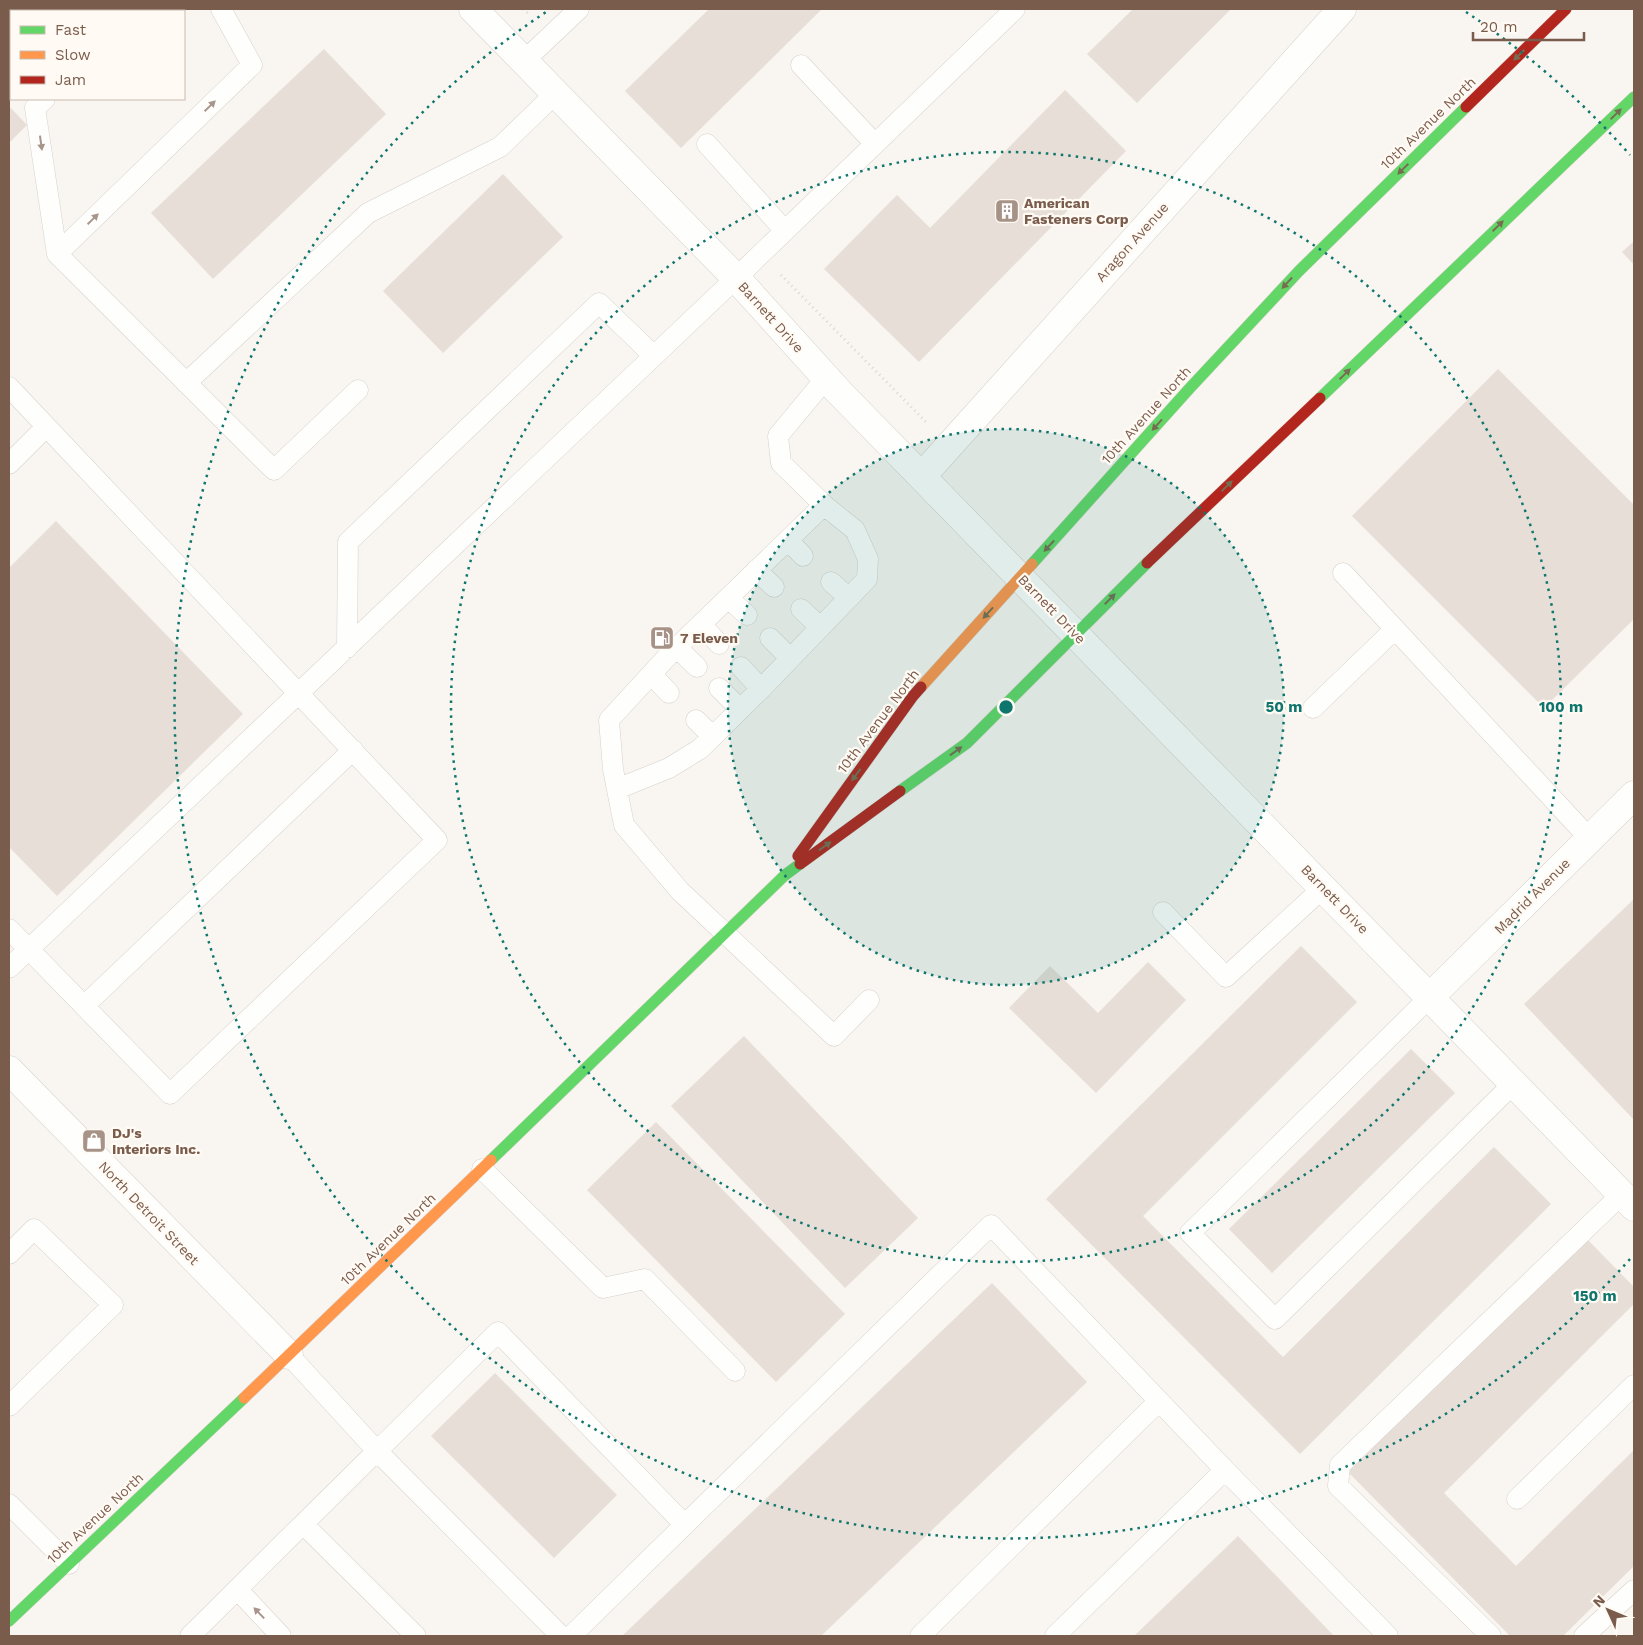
<svg xmlns="http://www.w3.org/2000/svg" width="1643" height="1645" font-family="'Work Sans',sans-serif">
  <rect width="100%" height="100%" fill="#f9f5f0"/>
  <path fill="#e6ded7" d="M 709,9 L 822,9 L 681,148 L 625,91 Z
    M 1133,9 L 1231,9 L 1137,103 L 1087,54 Z
    M 324,49 L 386,114 L 213,279 L 151,213 Z
    M 1065,90 L 1126,151 L 919,362 L 824,269 L 897,195 L 930,228 Z
    M 9,106 L 27,125 L 9,143 Z
    M 503,174 L 563,237 L 443,353 L 383,291 Z
    M 1634,241 L 1634,265 L 1622,252 Z
    M 1498,369 L 1634,505 L 1634,619 L 1544,708 L 1352,516 Z
    M 56,521 L 243,714 L 57,896 L 9,847 L 9,568 Z
    M 1634,899 L 1634,1120 L 1524,1004 Z
    M 1301,946 L 1357,1002 L 1143,1216 L 1283,1357 L 1494,1147 L 1551,1204 L 1300,1454 L 1046,1199 Z
    M 1148,962 L 1186,1000 L 1096,1093 L 1009,1008 L 1050,966 L 1098,1013 Z
    M 744,1036 L 918,1218 L 845,1288 L 671,1106 Z
    M 1411,1049 L 1455,1093 L 1272,1273 L 1229,1229 Z
    M 656,1122 L 845,1314 L 776,1382 L 587,1190 Z
    M 1585,1237 L 1634,1287 L 1634,1304 L 1444,1493 L 1516,1566 L 1634,1450 L 1634,1566 L 1563,1636 L 1510,1636 L 1348,1472 Z
    M 992,1283 L 1087,1382 L 821,1636 L 622,1636 Z
    M 495,1373 L 617,1495 L 554,1558 L 431,1436 Z
    M 1238,1536 L 1334,1636 L 1134,1636 Z"/>
  <g fill="none" stroke-linecap="round" stroke-linejoin="round">
    <defs>
      <path id="lane" d="M 139,11 L 141,9
        M 524,61 L 579,9
        M 801,65 L 875,144
        M 45,99 L 35,108 L 57,254 L 252,65 L 221,9
        M 707,144 L 785,231
        M 57,254 L 274,470 L 358,390
        M 186,383 L 368,213 L 500,147 L 556,93
        M 9,387 L 437,840 L 170,1094 L 9,929
        M 9,464 L 46,427
        M 824,505 L 781,463 L 778,436 L 826,378
        M 788,540 L 803,556
        M 756,570 L 774,587
        M 1343,573 L 1590,839
        M 831,582 L 849,598
        M 728,598 L 747,615
        M 801,609 L 820,627
        M 701,624 L 719,644
        M 770,638 L 790,658
        M 347,648 L 348,542 L 599,303 L 654,356
        M 677,648 L 697,667
        M 741,667 L 761,689
        M 651,674 L 669,693
        M 719,688 L 740,709
        M 1313,708 L 1395,629
        M 696,720 L 712,736
        M 617,789 L 669,768 L 700,749 L 761,689 L 867,579 L 868,559 L 855,530 L 824,505 L 666,658 L 609,720 L 613,769 L 624,825 L 680,891 L 834,1036 L 869,1000
        M 1163,912 L 1226,977 L 1323,888
        M 9,968 L 736,278 L 1015,9
        M 1430,997 L 1190,1233 L 1275,1319 L 1514,1083
        M 84,1006 L 353,750
        M 482,1169 L 603,1288 L 645,1279 L 735,1371
        M 9,1254 L 34,1229 L 113,1305 L 9,1406
        M 289,1355 L 377,1451 L 303,1524 L 416,1636
        M 1225,1470 L 1388,1636
        M 1517,1499 L 1634,1385
        M 9,1504 L 69,1564
        M 237,1589 L 281,1636
        M 190,1636 L 303,1524
        M 561,1636 L 377,1451 L 498,1332 L 685,1525
        M 571,1636 L 991,1225 L 1225,1470 L 1055,1636
        M 920,1636 L 1159,1401
        M 1491,1636 L 1338,1486 L 1340,1465 L 1622,1194
        M 1584,1636 L 1634,1590"/>
      <path id="street" d="M 473,9 L 736,278 L 839,392 L 1634,1207
        M 922,476 L 1342,9
        M 1430,997 L 1634,795
        M 9,1070 L 289,1355"/>
      <path id="fast" d="M 1320,398 L 1634,97
        M 1032,564 L 1189,389 L 1299,271 L 1466,107
        M 900,791 L 967,743 L 1147,563
        M 491,1160 L 785,875 L 800,864
        M 9,1621 L 244,1398"/>
      <path id="slow" d="M 921,687 L 1032,564
        M 244,1398 L 491,1160"/>
      <path id="jam" d="M 1466,107 L 1566,9
        M 1147,563 L 1320,398
        M 798,856 L 913,696 L 921,687
        M 800,864 L 900,791"/>
    </defs>
    <use href="#lane" stroke="#d7d1cb" stroke-width="21"/>
    <use href="#street" stroke="#d7d1cb" stroke-width="29"/>
    <use href="#fast" stroke="#d9d2cb" stroke-width="12"/>
    <use href="#slow" stroke="#d9d2cb" stroke-width="12"/>
    <use href="#jam" stroke="#d9d2cb" stroke-width="12"/>
    <path stroke="#dcd5d0" stroke-width="3" stroke-dasharray="1 4" stroke-linecap="butt" d="M 523,9 L 530,15
      M 781,275 L 926,422"/>
    <use href="#lane" stroke="#fefefd" stroke-width="20"/>
    <use href="#street" stroke="#fefefd" stroke-width="28"/>
    <use href="#fast" stroke="#63d668" stroke-width="11"/>
    <use href="#slow" stroke="#ff974d" stroke-width="11"/>
    <use href="#jam" stroke="#b3261e" stroke-width="11"/>
  </g>
  <defs><path id="oneway-solid" d="M-6-.8H1V-3.2L6.5 0L1 3.2V.8H-6Z" transform="scale(1.25)"/></defs>
  <g fill="#776e51">
    <use href="#oneway-solid" transform="translate(1519 55) rotate(136)"/>
    <use href="#oneway-solid" transform="translate(1616 114) rotate(-44)"/>
    <use href="#oneway-solid" transform="translate(1403 169) rotate(136)"/>
    <use href="#oneway-solid" transform="translate(1498 226) rotate(-44)"/>
    <use href="#oneway-solid" transform="translate(1287 283) rotate(133)"/>
    <use href="#oneway-solid" transform="translate(1345 374) rotate(-44)"/>
    <use href="#oneway-solid" transform="translate(1157 425) rotate(132)"/>
    <use href="#oneway-solid" transform="translate(1227 486) rotate(-44)"/>
    <use href="#oneway-solid" transform="translate(1049 546) rotate(133)"/>
    <use href="#oneway-solid" transform="translate(1110 599) rotate(-45)"/>
    <use href="#oneway-solid" transform="translate(988 613) rotate(132)"/>
    <use href="#oneway-solid" transform="translate(956 751) rotate(-36)"/>
    <use href="#oneway-solid" transform="translate(856 775) rotate(126)"/>
    <use href="#oneway-solid" transform="translate(825 846) rotate(-36)"/>
  </g>
  <g fill="#a8958b">
    <use href="#oneway-solid" transform="translate(210 106) rotate(-44)"/>
    <use href="#oneway-solid" transform="translate(41 143) rotate(82)"/>
    <use href="#oneway-solid" transform="translate(93 219) rotate(-44)"/>
    <use href="#oneway-solid" transform="translate(259 1613) rotate(-134)"/>
  </g>
  <circle cx="1006" cy="707" r="278" fill="#0f766e" fill-opacity=".12"/>
  <g fill="none" stroke="#0f766e" stroke-width="2.5" stroke-dasharray="2.5 5">
    <circle cx="1006" cy="707" r="278"/>
    <circle cx="1006" cy="707" r="555"/>
    <path d="M1630 1259A833 833 0 1 1 546 12M1466 12A833 833 0 0 1 1630 155"/>
  </g>
  <defs>
    <symbol id="building-square" viewBox="-11 -11 22 22"><rect x="-9" y="-9" width="18" height="18" rx="4" fill="#a69286" stroke="#fffaf3"/><path d="M-4-6H4V6H1V3H-1V6H-4ZM-2.5-4.3h1.7v1.8h-1.7ZM.8-4.3h1.7v1.8H.8ZM-2.5-1h1.7V.8h-1.7ZM.8-1h1.7V.8H.8Z" fill="#fff"/></symbol>
    <symbol id="fuel-square" viewBox="-11 -11 22 22"><rect x="-9" y="-9" width="18" height="18" rx="4" fill="#a69286" stroke="#fffaf3"/><path d="M-5.5-6h7V0h2V4h1.3V-2.5L3-4.5l.8-.8L6-3V5H2.5V1h-1V6h-7ZM-4.2-4.7v3.2H.2V-4.7Z" fill="#fff"/></symbol>
    <symbol id="shop-square" viewBox="-11 -11 22 22"><rect x="-9" y="-9" width="18" height="18" rx="4" fill="#a69286" stroke="#fffaf3"/><path d="M-5-2.5h2.3a2.7 3.5 0 0 1 5.4 0H5L5.5 6h-11ZM-1.5-2.5h3a1.5 2.3 0 0 0-3 0Z" fill="#fff"/></symbol>
  </defs>
  <g fill-rule="evenodd">
    <use href="#building-square" x="993" y="197" width="28" height="28"/>
    <use href="#fuel-square" x="648" y="624" width="28" height="28"/>
    <use href="#shop-square" x="80" y="1127" width="28" height="28"/>
  </g>
  <g text-anchor="middle" dominant-baseline="central" stroke-width="4.5" stroke-linejoin="round" paint-order="stroke">
    <g font-size="14" fill="#7a5c4d" stroke="#fffaf3">
      <text transform="translate(1428 123) rotate(-44)">10th Avenue North</text>
      <text transform="translate(1132 242) rotate(-48)">Aragon Avenue</text>
      <text transform="translate(771 317) rotate(48)">Barnett Drive</text>
      <text transform="translate(1146 415) rotate(-48)">10th Avenue North</text>
      <text transform="translate(1052 609) rotate(46)">Barnett Drive</text>
      <text transform="translate(878 721) rotate(-53)">10th Avenue North</text>
      <text transform="translate(1532 896) rotate(-45)">Madrid Avenue</text>
      <text transform="translate(1335 899) rotate(46)">Barnett Drive</text>
      <text transform="translate(149 1213) rotate(46)">North Detroit Street</text>
      <text transform="translate(388 1239) rotate(-44)">10th Avenue North</text>
      <text transform="translate(95 1518) rotate(-43)">10th Avenue North</text>
    </g>
    <g font-size="14" font-weight="bold" fill="#7a5c4d" stroke="#fffaf3" text-anchor="start">
      <text x="1024" y="203">American<tspan x="1024" dy="16">Fasteners Corp</tspan></text>
      <text x="680" y="638">7 Eleven</text>
      <text x="112" y="1133">DJ's<tspan x="112" dy="16">Interiors Inc.</tspan></text>
    </g>
  </g>
  <circle cx="1006" cy="707" r="8" fill="#0f766e" stroke="#fffaf3" stroke-width="2.5"/>
  <g font-size="15" text-anchor="middle" font-weight="bold" fill="#0f766e" stroke="#fffaf3" stroke-width="4.5" stroke-linejoin="round" paint-order="stroke">
    <text x="1284" y="712">50 m</text>
    <text x="1561" y="712">100 m</text>
    <text x="1595" y="1301">150 m</text>
  </g>
  <rect width="1643" height="1645" fill="none" stroke="#7a5c4d" stroke-width="20"/>
  <rect x="10" y="10" width="175" height="90" fill="#fffaf3" stroke="#cabbb1"/>
  <rect x="20" y="26" width="25" height="8" fill="#63d668" stroke="#cabbb1"/>
  <text x="55" y="35" font-size="15" fill="#7a5c4d">Fast</text>
  <rect x="20" y="51" width="25" height="8" fill="#ff974d" stroke="#cabbb1"/>
  <text x="55" y="60" font-size="15" fill="#7a5c4d">Slow</text>
  <rect x="20" y="76" width="25" height="8" fill="#b3261e" stroke="#cabbb1"/>
  <text x="55" y="85" font-size="15" fill="#7a5c4d">Jam</text>
  <g transform="translate(1608 1610) rotate(314)" stroke="#fffaf3" stroke-width="4" paint-order="stroke">
  <path d="M0-4L9 19L0 12L-9 19Z" fill="#7a5c4d"/>
  <text y="-8" font-size="14" font-weight="bold" text-anchor="middle" fill="#7a5c4d">N</text>
  </g>
  <path d="M1473 32v8h111v-8" fill="none" stroke="#7a5c4d" stroke-width="2.5"/>
  <text x="1480" y="32" font-size="15" fill="#7a5c4d" stroke="#fffaf3" stroke-width="4" paint-order="stroke">20 m</text>
</svg>
